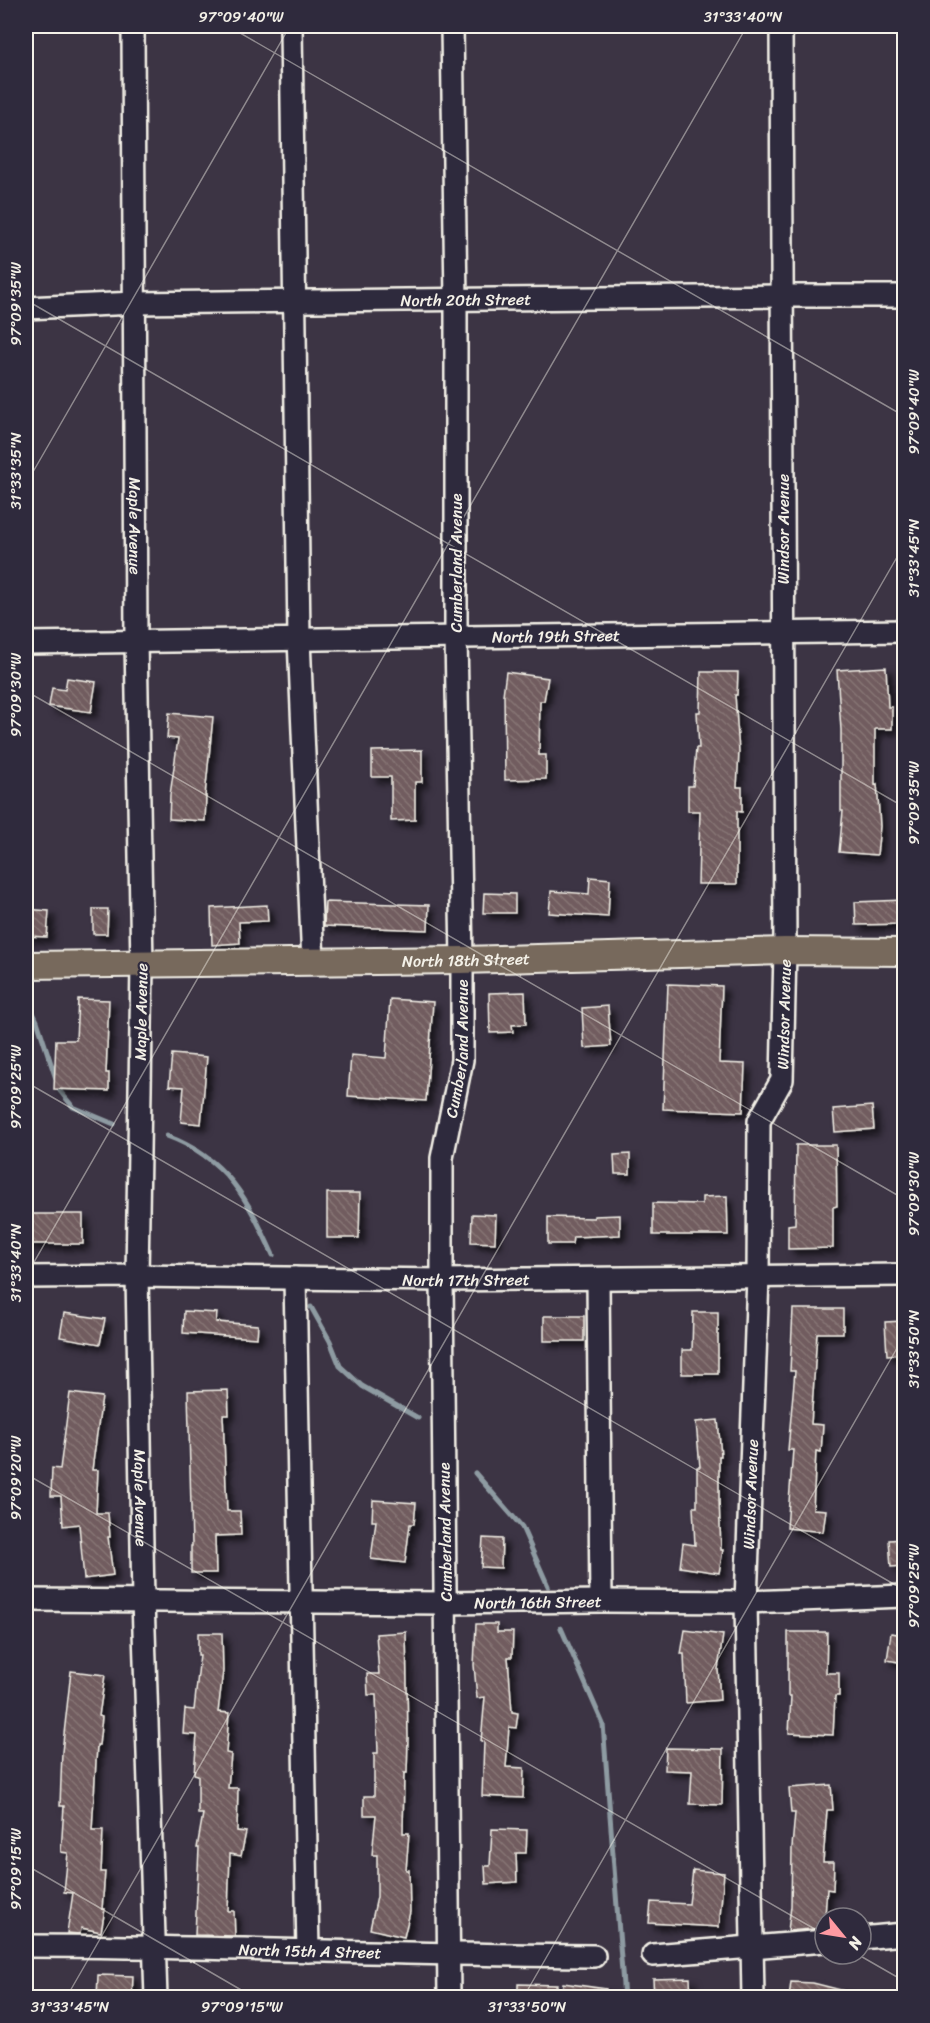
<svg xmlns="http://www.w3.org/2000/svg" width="930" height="2023" font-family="Sriracha,sans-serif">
  <defs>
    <pattern id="building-back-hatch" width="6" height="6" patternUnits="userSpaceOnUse" patternTransform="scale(1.5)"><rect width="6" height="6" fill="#715c5e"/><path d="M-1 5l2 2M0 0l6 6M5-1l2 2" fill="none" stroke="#867475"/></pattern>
    <filter id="shadow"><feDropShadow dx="5.5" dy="5.5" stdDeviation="3" flood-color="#0009"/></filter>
  </defs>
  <rect width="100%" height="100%" fill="#3c3444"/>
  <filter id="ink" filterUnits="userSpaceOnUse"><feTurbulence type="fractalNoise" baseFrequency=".0167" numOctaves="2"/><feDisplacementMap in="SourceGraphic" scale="12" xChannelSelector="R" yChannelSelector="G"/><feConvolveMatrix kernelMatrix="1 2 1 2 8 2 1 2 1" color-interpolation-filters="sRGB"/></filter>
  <g filter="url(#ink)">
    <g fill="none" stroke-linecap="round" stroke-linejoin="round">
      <path stroke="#8e9ba2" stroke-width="5" d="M 26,998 L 37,1021 L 60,1091 L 73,1107 L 114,1124
        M 167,1136 C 227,1158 248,1200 273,1255
        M 311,1307 L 330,1341 L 340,1366 L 362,1386 L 418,1418
        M 475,1473 L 522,1527 L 548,1586
        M 561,1628 L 603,1724 L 624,1998"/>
    </g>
    <path fill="url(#building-back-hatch)" stroke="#f4f1e8" stroke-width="1.5" filter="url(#shadow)" d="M 886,667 L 888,707 L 892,707 L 892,729 L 875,729 L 875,785 L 877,784 L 880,826 L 877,855 L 839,852 L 843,811 L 841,811 L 841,730 L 837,670 Z
      M 506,672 L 548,678 L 544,701 L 540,701 L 539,755 L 546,755 L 546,779 L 505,780 L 504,695 L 503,695 Z
      M 701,672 L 738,672 L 737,695 L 735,695 L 739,752 L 737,787 L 742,787 L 742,812 L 737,811 L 737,884 L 698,884 L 700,811 L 688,811 L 688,786 L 693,786 L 696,748 L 699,748 L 697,712 L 700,712 Z
      M 67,678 L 96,682 L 91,712 L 49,706 L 52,688 L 65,690 Z
      M 169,713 L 213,717 L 205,796 L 206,796 L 205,821 L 169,819 L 170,795 L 178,739 L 167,738 Z
      M 422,750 L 422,782 L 415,782 L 415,820 L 391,821 L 391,777 L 372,777 L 372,751 Z
      M 590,877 L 610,879 L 608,917 L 549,913 L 551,891 L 589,894 Z
      M 484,893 L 515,894 L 515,913 L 483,913 Z
      M 904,900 L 904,924 L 856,925 L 855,902 Z
      M 325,902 L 429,905 L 428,930 L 324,926 Z
      M 267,905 L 268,921 L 239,922 L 240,943 L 212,945 L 211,908 Z
      M 26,909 L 49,911 L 47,937 L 26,936 Z
      M 93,909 L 108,909 L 107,934 L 93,934 Z
      M 668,984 L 722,986 L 719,1063 L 745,1064 L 743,1112 L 663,1109 Z
      M 525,992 L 526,1024 L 512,1025 L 513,1032 L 490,1033 L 489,993 Z
      M 78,999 L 109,1000 L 106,1073 L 109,1073 L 109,1091 L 54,1089 L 56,1040 L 76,1040 Z
      M 390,999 L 433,1002 L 426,1101 L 348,1096 L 351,1055 L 386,1058 Z
      M 608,1006 L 611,1046 L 584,1048 L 582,1008 Z
      M 172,1054 L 207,1057 L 201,1124 L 181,1122 L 184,1087 L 169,1086 Z
      M 872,1106 L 874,1129 L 835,1132 L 833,1109 Z
      M 796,1145 L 836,1145 L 837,1206 L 833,1207 L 833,1248 L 788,1249 L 788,1225 L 795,1224 Z
      M 630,1154 L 630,1174 L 615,1174 L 614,1155 Z
      M 327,1193 L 360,1193 L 359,1238 L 327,1238 Z
      M 727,1196 L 728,1235 L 653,1235 L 653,1203 L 702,1204 L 702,1197 Z
      M 27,1214 L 83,1214 L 83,1244 L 27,1244 Z
      M 472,1214 L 496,1215 L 495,1243 L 471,1242 Z
      M 620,1215 L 620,1235 L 573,1237 L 572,1244 L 548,1244 L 548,1217 L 594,1218 L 594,1216 Z
      M 793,1309 L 843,1309 L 843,1333 L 817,1333 L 811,1424 L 823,1425 L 821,1452 L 816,1451 L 813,1509 L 826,1510 L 823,1532 L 787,1528 L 793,1450 L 788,1450 L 795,1371 L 790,1371 Z
      M 184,1311 L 217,1313 L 216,1322 L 258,1325 L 257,1338 L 183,1333 Z
      M 693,1312 L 718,1312 L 718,1374 L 682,1374 L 682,1350 L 692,1350 Z
      M 64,1313 L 105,1319 L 100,1344 L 60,1337 Z
      M 544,1316 L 584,1316 L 584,1341 L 544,1341 Z
      M 904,1321 L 904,1354 L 887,1355 L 885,1322 Z
      M 228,1390 L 229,1415 L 223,1415 L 227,1511 L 240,1511 L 241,1535 L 215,1536 L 216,1573 L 191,1573 L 191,1546 L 192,1546 L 188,1391 Z
      M 70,1393 L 102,1397 L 92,1470 L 98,1470 L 96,1513 L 108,1513 L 110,1537 L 108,1537 L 113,1575 L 84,1579 L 79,1524 L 63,1526 L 61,1496 L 51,1496 L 52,1468 L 60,1469 Z
      M 718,1420 L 721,1456 L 719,1456 L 719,1500 L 721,1550 L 723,1550 L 719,1573 L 680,1567 L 683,1543 L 695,1545 L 693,1507 L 697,1507 L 697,1467 L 700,1467 L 696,1422 Z
      M 373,1500 L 416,1503 L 414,1524 L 410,1524 L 405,1563 L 371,1559 L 376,1521 L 372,1521 Z
      M 483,1538 L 502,1539 L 501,1568 L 481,1567 Z
      M 904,1539 L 904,1566 L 891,1567 L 889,1540 Z
      M 476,1624 L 497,1624 L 497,1632 L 513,1632 L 512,1657 L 508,1657 L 512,1712 L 518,1713 L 516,1728 L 509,1727 L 506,1767 L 524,1768 L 523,1798 L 482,1796 L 484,1742 L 481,1741 L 485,1697 L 477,1698 L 474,1665 Z
      M 685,1630 L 723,1635 L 718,1669 L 720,1700 L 686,1703 L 684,1654 L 681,1654 Z
      M 406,1632 L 408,1738 L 407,1773 L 404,1773 L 403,1833 L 409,1833 L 406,1870 L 409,1870 L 410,1912 L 404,1937 L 370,1929 L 377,1897 L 377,1855 L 372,1855 L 376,1815 L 364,1815 L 364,1796 L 374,1796 L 374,1753 L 378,1753 L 376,1695 L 368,1695 L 367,1674 L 379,1674 L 376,1634 Z
      M 788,1632 L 827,1632 L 826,1673 L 839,1673 L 839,1696 L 835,1696 L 833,1735 L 789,1733 L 791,1696 L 788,1696 Z
      M 198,1633 L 222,1633 L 223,1671 L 218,1712 L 229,1713 L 226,1753 L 231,1754 L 228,1788 L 238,1788 L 237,1831 L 246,1832 L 241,1856 L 230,1854 L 228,1911 L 234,1911 L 235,1936 L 195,1935 L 199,1848 L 197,1848 L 203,1814 L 198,1814 L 198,1775 L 194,1774 L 197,1735 L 183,1734 L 185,1709 L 194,1710 L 200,1655 L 198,1655 Z
      M 891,1633 L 904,1635 L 904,1663 L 887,1660 Z
      M 71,1671 L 105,1675 L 99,1716 L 102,1717 L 99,1745 L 97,1745 L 92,1830 L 103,1830 L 101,1872 L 105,1872 L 102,1909 L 105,1909 L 101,1932 L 81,1928 L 80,1934 L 67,1933 L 73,1893 L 64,1892 L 68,1853 L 61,1852 L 64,1806 L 60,1806 L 62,1752 Z
      M 666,1748 L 723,1749 L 722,1805 L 690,1804 L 692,1771 L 665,1770 Z
      M 831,1785 L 833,1810 L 827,1810 L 823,1862 L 834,1862 L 833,1890 L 827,1889 L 824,1928 L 788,1931 L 791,1906 L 792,1847 L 795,1813 L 791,1813 L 789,1788 Z
      M 492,1829 L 527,1830 L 526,1853 L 516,1853 L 517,1882 L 486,1884 L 485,1866 L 490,1866 Z
      M 693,1870 L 724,1873 L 719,1927 L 649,1923 L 651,1902 L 689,1904 Z
      M 98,1975 L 133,1976 L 132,1998 L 97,1998 Z
      M 690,1978 L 691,1998 L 654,1998 L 653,1979 Z
      M 791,1982 L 813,1983 L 849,1992 L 848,1998 L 789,1998 Z
      M 563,1983 L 606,1989 L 606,1998 L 561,1998 Z
      M 518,1984 L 557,1985 L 557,1998 L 518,1998 Z"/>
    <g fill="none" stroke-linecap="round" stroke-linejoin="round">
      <defs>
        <g id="minor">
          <path id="s1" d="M 133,26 L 136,641 L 142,965 L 137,1276 L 143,1600 L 156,1998"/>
          <path d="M 291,26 L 299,639 L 313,963"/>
          <path id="s2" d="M 26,308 L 135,303 L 783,296 L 904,296"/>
          <path id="s3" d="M 26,643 L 904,631"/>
          <path id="s4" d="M 26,1277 L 137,1276 L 442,1280 L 904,1275"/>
          <path d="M 295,1278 L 308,1951"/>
          <path d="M 598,1280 L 601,1601"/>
          <path id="s5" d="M 26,1600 L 445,1603 L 601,1601 L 746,1602 L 904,1596"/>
          <path d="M 861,1938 L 904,1934"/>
          <path id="s6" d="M 26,1946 C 215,1946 405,1955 594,1956"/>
          <path d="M 653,1955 L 825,1941"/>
          <path id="s7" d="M 449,1998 L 442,1280 L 442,1158 L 462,1060 L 462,960 L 456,637 L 456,300 L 452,26"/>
          <path id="s8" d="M 753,1998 L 746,1602 L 758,1277 L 759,1121 L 782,1080 L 785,951 L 781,26"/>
        </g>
        <g id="major">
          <path id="s9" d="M 26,965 L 462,960 L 785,951 L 904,952"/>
        </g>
      </defs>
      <use href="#minor" stroke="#f4f1e8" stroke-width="26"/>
      <use href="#major" stroke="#f4f1e8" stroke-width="30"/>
      <use href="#minor" stroke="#2f2a3d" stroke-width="21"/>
      <use href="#major" stroke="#77695c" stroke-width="26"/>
    </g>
  </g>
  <path fill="none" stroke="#f4f1e8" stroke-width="1.5" stroke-opacity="0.45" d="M 228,26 L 904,416M 26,300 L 904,807M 26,484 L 290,26M 26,691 L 904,1199M 26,1082 L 904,1590M 26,1276 L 747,26M 26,1474 L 825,1935M 26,1865 L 255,1998M 857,1954 L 904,1981M 66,1998 L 904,545M 523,1998 L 904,1336"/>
  <g text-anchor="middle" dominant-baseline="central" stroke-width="4.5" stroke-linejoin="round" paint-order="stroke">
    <g font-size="16" fill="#f4f1e8" stroke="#2f2a3d">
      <text stroke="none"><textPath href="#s2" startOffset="440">North 20th Street</textPath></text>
      <text stroke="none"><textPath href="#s1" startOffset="500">Maple Avenue</textPath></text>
      <text transform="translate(783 529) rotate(-90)">Windsor Avenue</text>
      <text transform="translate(456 563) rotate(-90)">Cumberland Avenue</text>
      <text stroke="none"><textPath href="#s3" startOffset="530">North 19th Street</textPath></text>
      <text stroke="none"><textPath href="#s9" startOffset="440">North 18th Street</textPath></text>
      <text transform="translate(141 1012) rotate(-89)">Maple Avenue</text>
      <text stroke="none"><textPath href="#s8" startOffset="990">Windsor Avenue</textPath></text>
      <text stroke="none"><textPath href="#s7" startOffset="951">Cumberland Avenue</textPath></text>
      <text stroke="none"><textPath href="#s4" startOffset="440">North 17th Street</textPath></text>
      <text stroke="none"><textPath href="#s8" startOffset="504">Windsor Avenue</textPath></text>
      <text stroke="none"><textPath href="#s1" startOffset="1472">Maple Avenue</textPath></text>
      <text transform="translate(445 1532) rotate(-91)">Cumberland Avenue</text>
      <text stroke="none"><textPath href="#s5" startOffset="512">North 16th Street</textPath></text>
      <text stroke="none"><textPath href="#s6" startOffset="284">North 15th A Street</textPath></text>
    </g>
  </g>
  <rect width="930" height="2023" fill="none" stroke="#2f2a3d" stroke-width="66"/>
  <g transform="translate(843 1936) rotate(120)"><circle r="28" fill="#2f2a3d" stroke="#7e7a81" stroke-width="1.5"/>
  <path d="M0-4.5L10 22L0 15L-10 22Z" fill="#ff9aa2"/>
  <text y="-9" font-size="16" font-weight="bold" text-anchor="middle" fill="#f4f1e8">N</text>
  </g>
  <rect x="33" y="33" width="864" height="1957" fill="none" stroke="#f4f1e8" stroke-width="2"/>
  <g font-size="15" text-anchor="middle" fill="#f4f1e8">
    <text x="241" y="22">97°09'40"W</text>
    <text x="743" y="22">31°33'40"N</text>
    <text transform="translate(16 304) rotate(-90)" y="5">97°09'35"W</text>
    <text transform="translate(914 412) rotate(-90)" y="5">97°09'40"W</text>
    <text transform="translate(16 471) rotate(-90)" y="5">31°33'35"N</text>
    <text transform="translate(914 558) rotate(-90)" y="5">31°33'45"N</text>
    <text transform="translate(16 695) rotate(-90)" y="5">97°09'30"W</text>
    <text transform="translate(914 803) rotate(-90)" y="5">97°09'35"W</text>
    <text transform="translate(16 1087) rotate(-90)" y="5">97°09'25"W</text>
    <text transform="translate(914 1194) rotate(-90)" y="5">97°09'30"W</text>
    <text transform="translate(16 1263) rotate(-90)" y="5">31°33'40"N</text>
    <text transform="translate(914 1349) rotate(-90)" y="5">31°33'50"N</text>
    <text transform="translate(16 1478) rotate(-90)" y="5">97°09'20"W</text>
    <text transform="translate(914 1586) rotate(-90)" y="5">97°09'25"W</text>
    <text transform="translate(16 1869) rotate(-90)" y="5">97°09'15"W</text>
    <text x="70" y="2012">31°33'45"N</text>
    <text x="242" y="2012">97°09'15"W</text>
    <text x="527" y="2012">31°33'50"N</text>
  </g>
</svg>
